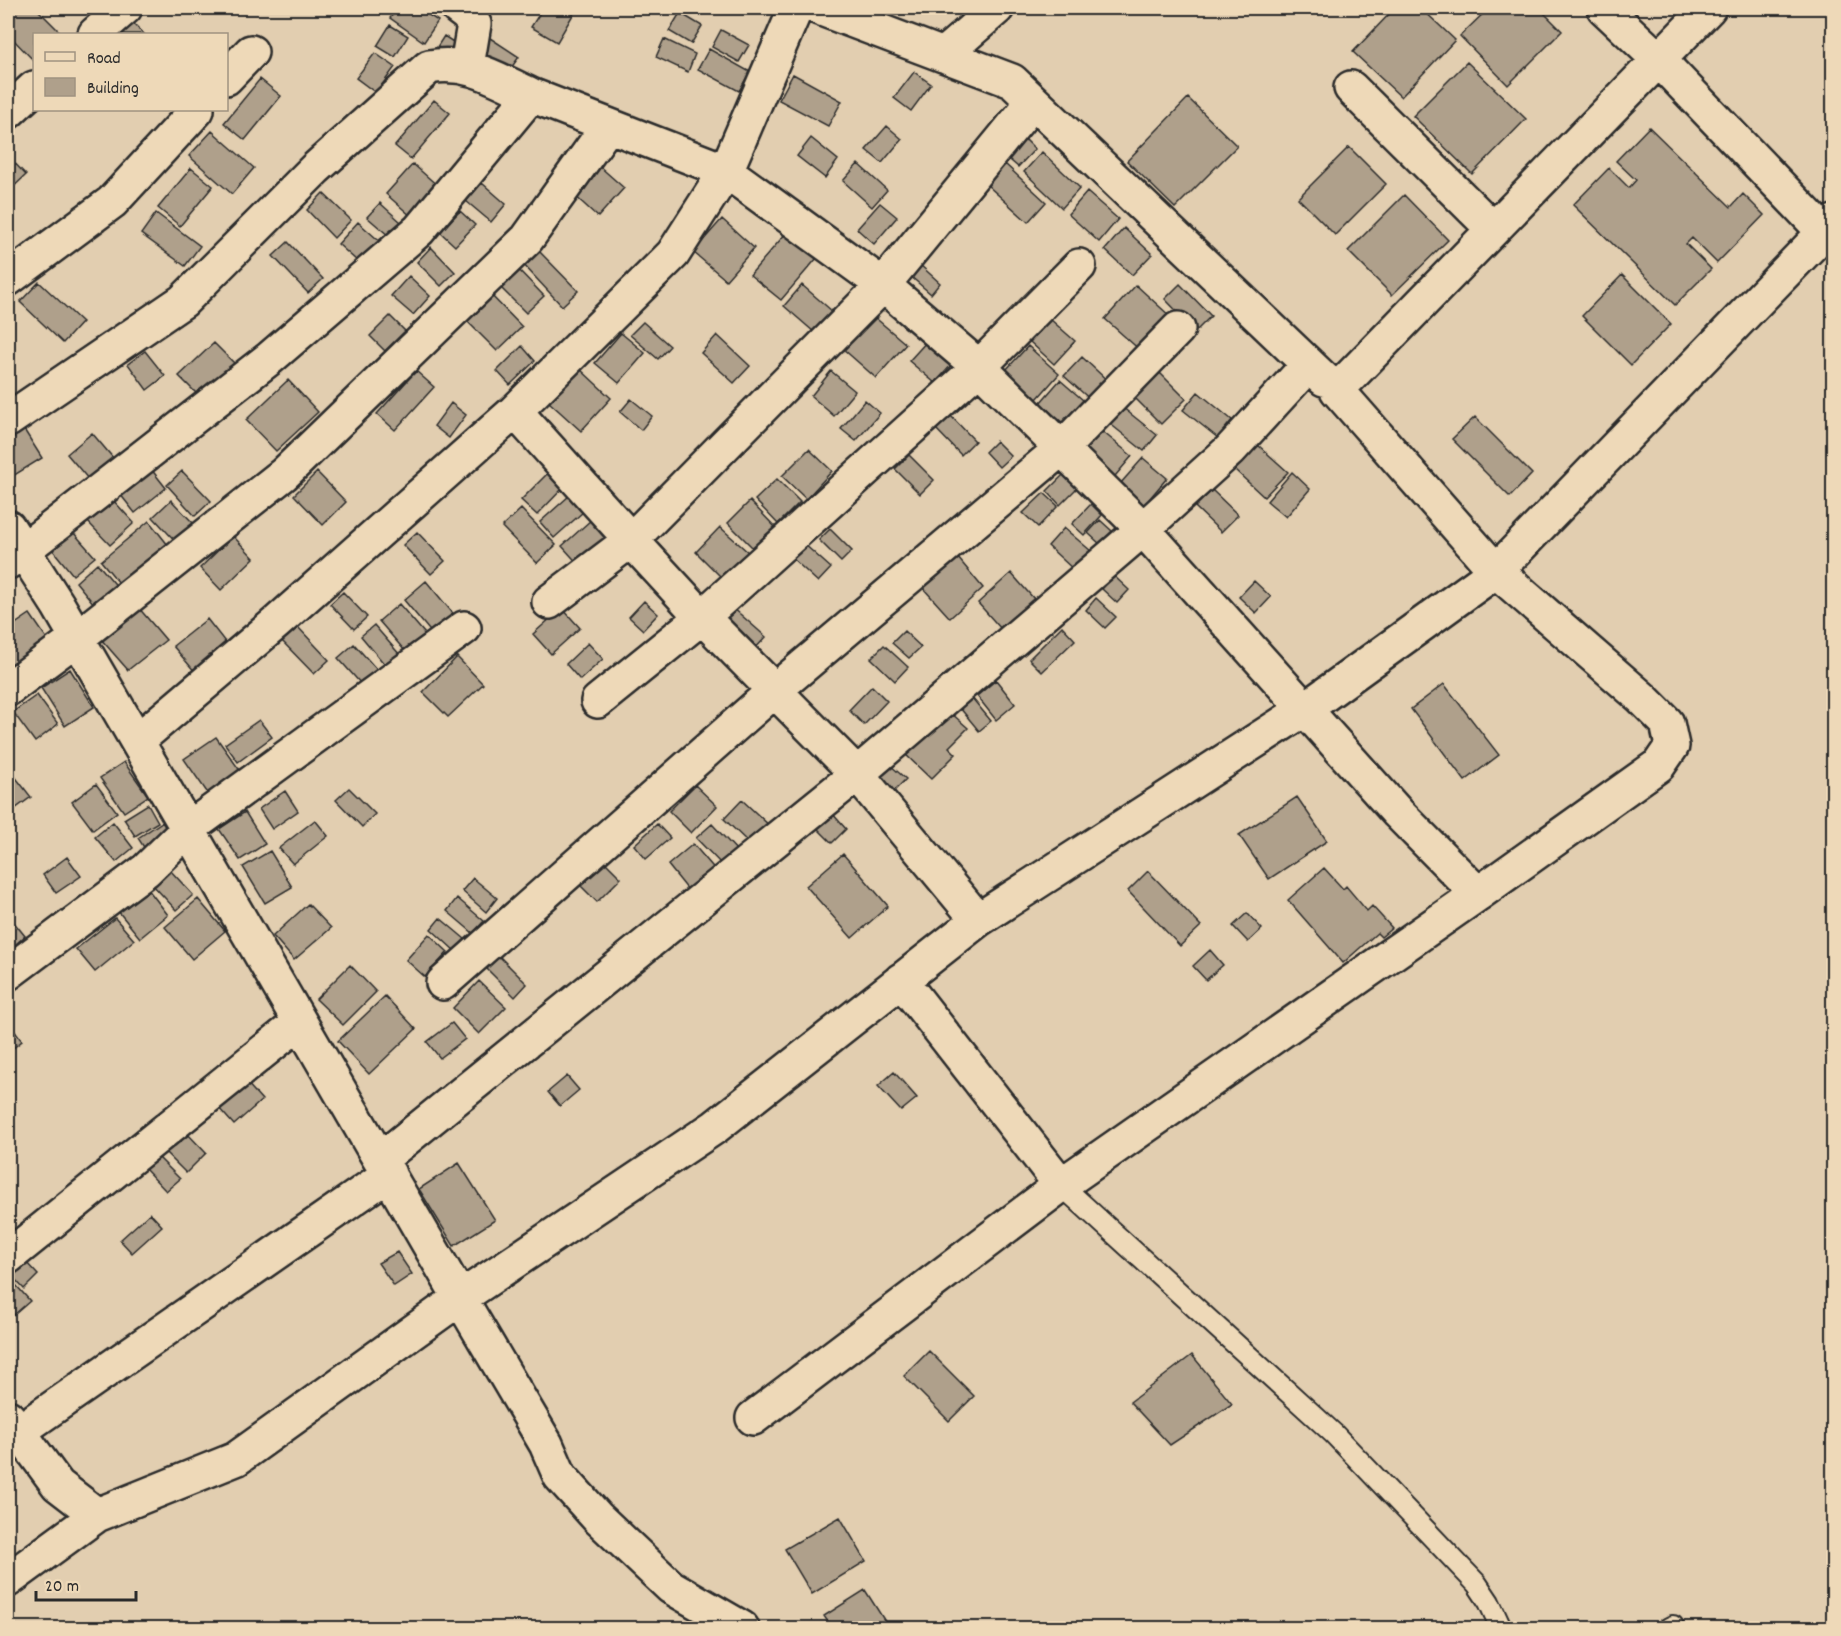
<svg xmlns="http://www.w3.org/2000/svg" width="1841" height="1636" font-family="Dekko,sans-serif">
  <rect width="100%" height="100%" fill="#e2ceb0"/>
  <filter id="ink" filterUnits="userSpaceOnUse"><feTurbulence type="fractalNoise" baseFrequency=".0167" numOctaves="2"/><feDisplacementMap in="SourceGraphic" scale="12" xChannelSelector="R" yChannelSelector="G"/><feConvolveMatrix kernelMatrix="1 2 1 2 8 2 1 2 1" color-interpolation-filters="sRGB"/></filter>
  <g filter="url(#ink)">
    <path fill="#afa08b" stroke="#2b2b2b" stroke-width="1.5" d="M 16,8 L 36,8 L 62,34 L 34,34 L 34,61 L 8,34 L 8,16 Z
      M 398,8 L 418,8 L 438,21 L 424,42 L 390,18 Z
      M 543,8 L 577,8 L 557,42 L 531,27 Z
      M 1395,8 L 1421,8 L 1455,40 L 1401,97 L 1353,52 Z
      M 1489,8 L 1539,8 L 1562,31 L 1508,85 L 1460,36 Z
      M 680,13 L 702,26 L 691,44 L 669,31 Z
      M 129,19 L 144,34 L 113,34 Z
      M 390,25 L 408,36 L 395,57 L 377,46 Z
      M 721,30 L 749,45 L 739,62 L 712,47 Z
      M 444,36 L 464,49 L 454,63 L 435,50 Z
      M 487,36 L 519,57 L 503,79 L 472,59 Z
      M 664,39 L 695,54 L 688,72 L 656,57 Z
      M 709,49 L 750,72 L 739,91 L 698,69 Z
      M 375,53 L 395,67 L 376,93 L 356,78 Z
      M 1467,62 L 1526,119 L 1472,174 L 1413,116 Z
      M 914,72 L 931,84 L 911,111 L 894,98 Z
      M 793,74 L 842,101 L 828,126 L 779,100 Z
      M 260,79 L 281,96 L 245,140 L 224,123 Z
      M 1188,98 L 1237,146 L 1175,208 L 1127,161 Z
      M 434,100 L 450,113 L 411,159 L 395,146 Z
      M 887,126 L 902,139 L 882,163 L 866,150 Z
      M 1649,127 L 1731,207 L 1743,194 L 1764,215 L 1717,263 L 1692,238 L 1686,244 L 1711,269 L 1675,305 L 1573,205 L 1609,168 L 1629,188 L 1636,180 L 1616,161 Z
      M 212,131 L 254,168 L 232,194 L 189,156 Z
      M 1022,136 L 1035,149 L 1018,167 L 1004,155 Z
      M 811,138 L 838,160 L 825,178 L 797,156 Z
      M 1349,147 L 1386,184 L 1335,235 L 1298,198 Z
      M 1042,152 L 1080,188 L 1062,208 L 1024,172 Z
      M 8,156 L 26,175 L 8,192 Z
      M 413,164 L 439,187 L 412,217 L 386,194 Z
      M 858,164 L 887,190 L 872,207 L 843,181 Z
      M 1005,164 L 1046,202 L 1028,222 L 986,184 Z
      M 598,165 L 624,188 L 598,217 L 572,193 Z
      M 191,168 L 213,186 L 180,226 L 158,208 Z
      M 482,183 L 506,204 L 491,222 L 466,201 Z
      M 1087,192 L 1118,219 L 1099,242 L 1068,214 Z
      M 323,193 L 351,220 L 334,238 L 307,210 Z
      M 1404,195 L 1448,240 L 1392,295 L 1348,251 Z
      M 380,203 L 401,222 L 389,236 L 367,217 Z
      M 880,203 L 897,217 L 874,244 L 857,229 Z
      M 460,211 L 475,225 L 455,246 L 440,232 Z
      M 156,213 L 200,246 L 185,266 L 141,234 Z
      M 722,219 L 754,248 L 726,280 L 693,252 Z
      M 358,222 L 386,247 L 366,269 L 338,244 Z
      M 793,225 L 823,251 L 781,300 L 750,275 Z
      M 1124,228 L 1152,254 L 1132,275 L 1105,250 Z
      M 288,242 L 323,279 L 308,293 L 273,256 Z
      M 431,247 L 455,272 L 441,286 L 417,262 Z
      M 537,249 L 578,291 L 562,306 L 522,263 Z
      M 919,264 L 940,283 L 931,294 L 909,275 Z
      M 516,267 L 544,296 L 526,313 L 498,285 Z
      M 1622,275 L 1671,324 L 1631,365 L 1582,316 Z
      M 409,276 L 430,296 L 413,315 L 391,296 Z
      M 39,282 L 82,322 L 63,343 L 20,302 Z
      M 1180,284 L 1211,316 L 1196,331 L 1165,299 Z
      M 802,285 L 832,311 L 814,332 L 784,306 Z
      M 1136,285 L 1172,318 L 1142,352 L 1105,319 Z
      M 489,293 L 522,327 L 497,351 L 464,318 Z
      M 872,315 L 906,344 L 876,378 L 842,348 Z
      M 390,316 L 405,331 L 385,351 L 370,336 Z
      M 1050,319 L 1075,341 L 1054,364 L 1030,342 Z
      M 643,322 L 670,346 L 658,359 L 630,335 Z
      M 621,333 L 645,353 L 619,383 L 595,363 Z
      M 717,335 L 750,366 L 734,383 L 701,353 Z
      M 928,340 L 954,362 L 935,383 L 909,361 Z
      M 214,343 L 238,367 L 203,400 L 179,376 Z
      M 522,346 L 535,361 L 510,385 L 497,371 Z
      M 1028,346 L 1059,374 L 1037,399 L 1005,371 Z
      M 145,351 L 165,376 L 147,390 L 128,364 Z
      M 1082,357 L 1110,383 L 1093,402 L 1064,376 Z
      M 580,369 L 611,398 L 581,431 L 549,402 Z
      M 416,371 L 434,387 L 395,430 L 377,414 Z
      M 831,371 L 855,391 L 834,416 L 811,396 Z
      M 1160,373 L 1186,399 L 1161,424 L 1135,398 Z
      M 288,380 L 318,412 L 276,451 L 246,420 Z
      M 1060,380 L 1083,400 L 1063,423 L 1040,403 Z
      M 1198,392 L 1232,420 L 1218,438 L 1183,410 Z
      M 631,399 L 652,416 L 641,430 L 620,412 Z
      M 865,400 L 880,413 L 856,441 L 841,429 Z
      M 451,403 L 466,415 L 449,438 L 434,426 Z
      M 1122,407 L 1157,435 L 1144,451 L 1109,423 Z
      M 950,415 L 975,441 L 961,455 L 936,429 Z
      M 1475,417 L 1532,474 L 1510,497 L 1452,439 Z
      M 23,428 L 42,458 L 8,479 L 8,438 Z
      M 1098,428 L 1132,456 L 1110,482 L 1077,453 Z
      M 92,433 L 114,459 L 89,480 L 67,454 Z
      M 996,441 L 1011,456 L 999,467 L 985,452 Z
      M 1258,445 L 1288,472 L 1264,497 L 1235,470 Z
      M 809,449 L 832,471 L 806,499 L 782,476 Z
      M 909,455 L 934,480 L 920,494 L 895,469 Z
      M 1143,458 L 1167,478 L 1144,505 L 1120,484 Z
      M 151,469 L 166,488 L 135,513 L 120,494 Z
      M 182,471 L 211,501 L 195,516 L 167,485 Z
      M 317,472 L 346,502 L 323,525 L 294,495 Z
      M 1292,472 L 1310,489 L 1286,517 L 1267,501 Z
      M 548,473 L 563,488 L 537,515 L 521,500 Z
      M 1064,474 L 1077,488 L 1060,505 L 1047,491 Z
      M 777,479 L 800,502 L 778,524 L 755,500 Z
      M 1212,490 L 1238,515 L 1221,532 L 1195,507 Z
      M 1044,493 L 1058,506 L 1038,527 L 1023,513 Z
      M 569,496 L 583,512 L 554,538 L 540,522 Z
      M 112,499 L 134,523 L 110,545 L 88,522 Z
      M 171,500 L 196,526 L 178,544 L 153,517 Z
      M 750,501 L 778,530 L 757,552 L 728,523 Z
      M 1091,504 L 1102,515 L 1084,535 L 1072,524 Z
      M 521,509 L 556,545 L 537,563 L 502,527 Z
      M 591,520 L 609,540 L 581,567 L 562,546 Z
      M 1100,520 L 1112,531 L 1100,544 L 1088,533 Z
      M 149,521 L 172,550 L 124,589 L 101,561 Z
      M 720,527 L 749,553 L 723,579 L 696,552 Z
      M 1064,528 L 1091,551 L 1074,570 L 1048,546 Z
      M 830,529 L 852,551 L 841,562 L 819,540 Z
      M 73,532 L 95,557 L 73,575 L 52,549 Z
      M 417,532 L 445,561 L 431,574 L 403,545 Z
      M 233,536 L 254,558 L 221,590 L 200,568 Z
      M 803,543 L 831,568 L 818,582 L 791,557 Z
      M 958,558 L 983,588 L 950,618 L 923,588 Z
      M 97,563 L 120,590 L 98,609 L 76,582 Z
      M 1011,573 L 1035,600 L 1002,630 L 978,603 Z
      M 1114,576 L 1129,590 L 1117,603 L 1102,589 Z
      M 426,581 L 456,617 L 434,636 L 404,600 Z
      M 1254,581 L 1271,597 L 1256,613 L 1239,597 Z
      M 343,592 L 367,617 L 354,629 L 330,604 Z
      M 1096,598 L 1116,617 L 1105,628 L 1086,610 Z
      M 644,601 L 658,614 L 643,630 L 629,617 Z
      M 399,604 L 425,634 L 405,651 L 379,621 Z
      M 138,607 L 166,640 L 128,670 L 100,638 Z
      M 732,607 L 766,637 L 751,653 L 717,623 Z
      M 562,608 L 580,628 L 551,654 L 533,634 Z
      M 30,614 L 50,643 L 8,672 L 8,629 Z
      M 207,619 L 229,647 L 196,673 L 173,646 Z
      M 374,625 L 400,655 L 386,666 L 361,636 Z
      M 297,626 L 329,660 L 314,674 L 282,641 Z
      M 1062,626 L 1075,640 L 1042,672 L 1029,659 Z
      M 904,631 L 921,647 L 909,658 L 892,643 Z
      M 588,643 L 603,659 L 580,680 L 566,664 Z
      M 354,644 L 378,671 L 362,685 L 338,658 Z
      M 884,645 L 908,667 L 895,681 L 871,658 Z
      M 457,657 L 483,684 L 448,717 L 423,692 Z
      M 70,669 L 94,707 L 65,726 L 41,688 Z
      M 996,680 L 1015,704 L 996,720 L 977,696 Z
      M 1444,684 L 1499,755 L 1465,781 L 1411,709 Z
      M 872,686 L 887,701 L 864,725 L 849,710 Z
      M 37,695 L 58,724 L 35,742 L 13,712 Z
      M 972,698 L 991,721 L 979,731 L 960,708 Z
      M 951,713 L 968,728 L 949,747 L 956,754 L 931,779 L 903,752 L 928,726 L 933,731 Z
      M 259,720 L 272,737 L 238,762 L 225,744 Z
      M 216,737 L 241,772 L 209,795 L 184,759 Z
      M 124,762 L 148,796 L 124,812 L 100,778 Z
      M 890,765 L 906,779 L 889,796 L 874,782 Z
      M 10,770 L 31,797 L 8,814 L 8,772 Z
      M 96,784 L 117,812 L 93,830 L 72,802 Z
      M 695,785 L 717,806 L 691,833 L 669,811 Z
      M 349,788 L 375,814 L 362,827 L 336,800 Z
      M 285,791 L 298,811 L 272,829 L 259,809 Z
      M 1297,797 L 1327,841 L 1269,879 L 1239,835 Z
      M 742,800 L 772,828 L 753,847 L 724,819 Z
      M 148,804 L 158,822 L 135,836 L 124,819 Z
      M 245,812 L 265,844 L 240,860 L 219,829 Z
      M 831,812 L 846,829 L 832,843 L 816,827 Z
      M 315,820 L 328,836 L 293,864 L 279,848 Z
      M 113,822 L 133,848 L 116,862 L 95,837 Z
      M 162,822 L 172,837 L 147,852 L 138,838 Z
      M 657,824 L 670,838 L 646,859 L 634,845 Z
      M 712,824 L 739,853 L 724,867 L 696,838 Z
      M 693,844 L 718,873 L 692,895 L 668,865 Z
      M 270,851 L 292,887 L 265,903 L 243,867 Z
      M 843,854 L 888,906 L 852,938 L 806,886 Z
      M 67,857 L 81,876 L 56,893 L 43,875 Z
      M 605,862 L 621,878 L 597,902 L 581,886 Z
      M 1324,868 L 1343,889 L 1346,886 L 1367,911 L 1372,906 L 1392,928 L 1381,937 L 1377,933 L 1343,963 L 1288,900 Z
      M 169,869 L 193,895 L 176,910 L 152,884 Z
      M 1148,871 L 1201,926 L 1180,946 L 1128,891 Z
      M 473,878 L 497,898 L 486,912 L 462,891 Z
      M 147,888 L 168,915 L 140,938 L 118,911 Z
      M 457,898 L 484,921 L 473,933 L 447,911 Z
      M 198,899 L 225,931 L 192,959 L 165,927 Z
      M 308,904 L 331,928 L 294,960 L 273,936 Z
      M 1247,913 L 1262,929 L 1248,942 L 1233,926 Z
      M 8,915 L 25,936 L 9,950 L 8,949 Z
      M 115,918 L 134,940 L 95,972 L 76,949 Z
      M 440,918 L 465,939 L 455,951 L 431,929 Z
      M 429,934 L 448,952 L 425,977 L 406,960 Z
      M 1210,950 L 1223,965 L 1206,980 L 1193,966 Z
      M 499,956 L 527,984 L 515,997 L 487,969 Z
      M 350,965 L 376,992 L 343,1025 L 316,999 Z
      M 479,981 L 506,1007 L 479,1034 L 453,1008 Z
      M 385,996 L 416,1029 L 369,1074 L 338,1041 Z
      M 8,1022 L 22,1041 L 8,1052 Z
      M 452,1023 L 465,1039 L 440,1058 L 427,1042 Z
      M 894,1072 L 917,1098 L 901,1111 L 878,1086 Z
      M 567,1076 L 579,1090 L 560,1106 L 548,1092 Z
      M 246,1082 L 262,1100 L 234,1125 L 218,1107 Z
      M 186,1132 L 206,1153 L 186,1173 L 165,1152 Z
      M 158,1157 L 180,1179 L 166,1191 L 145,1169 Z
      M 459,1163 L 495,1220 L 454,1246 L 419,1189 Z
      M 150,1213 L 162,1226 L 132,1253 L 120,1240 Z
      M 397,1252 L 412,1274 L 394,1286 L 378,1263 Z
      M 25,1261 L 38,1275 L 24,1289 L 10,1274 Z
      M 8,1276 L 30,1301 L 8,1320 Z
      M 929,1351 L 974,1396 L 949,1421 L 904,1376 Z
      M 1192,1355 L 1232,1404 L 1170,1445 L 1130,1402 Z
      M 840,1517 L 866,1561 L 812,1594 L 785,1549 Z
      M 865,1590 L 886,1623 L 876,1628 L 832,1628 L 824,1616 Z"/>
    <g fill="none" stroke-linecap="round" stroke-linejoin="round">
      <defs>
        <path id="lane" d="M 1061,1185 L 1334,1434 L 1477,1584 L 1489,1602 L 1501,1628
          M 1669,1628 L 1673,1626"/>
        <path id="street" d="M 458,8 L 466,14 L 474,24 L 467,66
          M 819,8 L 1012,81 L 1324,379
          M 1604,8 L 1658,59 L 1824,232
          M 95,34 L 125,8
          M 943,55 L 997,8
          M 226,78 L 251,52
          M 1351,88 L 1493,229
          M 8,112 L 34,88
          M 8,279 L 112,202 L 197,110
          M 515,411 L 673,254 L 726,171 L 796,8
          M 8,420 L 183,301 L 315,169 L 429,67 C 469,60 496,79 531,95
          M 8,527 L 58,605 L 460,1298 L 546,1444 L 560,1476 L 598,1518 L 671,1587 L 742,1628
          M 8,562 L 270,358 L 419,230 L 531,95 L 726,171 L 883,285 L 979,367 L 1143,529 L 1398,813 L 1478,894 L 1061,1185 L 901,980
          M 549,602 L 631,540 L 702,617 L 857,774 L 978,920
          M 8,689 L 77,638 L 284,474 L 527,239 L 608,126
          M 598,701 L 702,617 L 979,367 L 1079,266
          M 137,741 L 276,623 L 515,411 L 631,540 L 883,285 L 1033,102
          M 1478,894 L 1659,765 L 1672,746 L 1667,723 L 1642,698 L 1496,571 L 1337,390 L 1709,8
          M 8,973 L 146,870 L 188,829 L 464,628
          M 443,983 L 775,690 L 1062,448 L 1178,329
          M 380,1160 L 857,774 L 1143,529 L 1230,450 L 1308,365
          M 8,1257 L 300,1022
          M 8,1417 L 58,1485 L 97,1515
          M 753,1418 L 1061,1185
          M 18,1432 L 389,1174
          M 8,1580 L 97,1515 L 236,1459 L 460,1298 L 715,1127 L 978,920 L 1305,709 L 1496,571 L 1834,222"/>
      </defs>
      <use href="#lane" stroke="#2b2b2b" stroke-width="24"/>
      <use href="#street" stroke="#2b2b2b" stroke-width="38"/>
      <use href="#lane" stroke="#eed9b8" stroke-width="20"/>
      <use href="#street" stroke="#eed9b8" stroke-width="33"/>
    </g>
  </g>
  <rect width="1841" height="1636" fill="none" stroke="#eed9b8" stroke-width="30"/>
  <rect x="15" y="15" width="1811" height="1606" fill="none" stroke="#2b2b2b" stroke-width="2" filter="url(#ink)"/>
  <rect x="33" y="33" width="195" height="78" fill="#eed9b8" stroke="#a09380" stroke-width="1.5"/>
  <rect x="45" y="52" width="30" height="9" fill="#eed9b8" stroke="#a09380" stroke-width="1.5"/>
  <text x="87" y="63" font-size="18" fill="#2b2b2b">Road</text>
  <rect x="45" y="78" width="30" height="18" fill="#afa08b" stroke="#a09380" stroke-width="1.5"/>
  <text x="87" y="93" font-size="18" fill="#2b2b2b">Building</text>
  <path d="M36 1591v9h100v-9" fill="none" stroke="#2b2b2b" stroke-width="3"/>
  <text x="45" y="1591" font-size="18" fill="#2b2b2b" stroke="#eed9b8" stroke-width="4.5" paint-order="stroke">20 m</text>
</svg>
